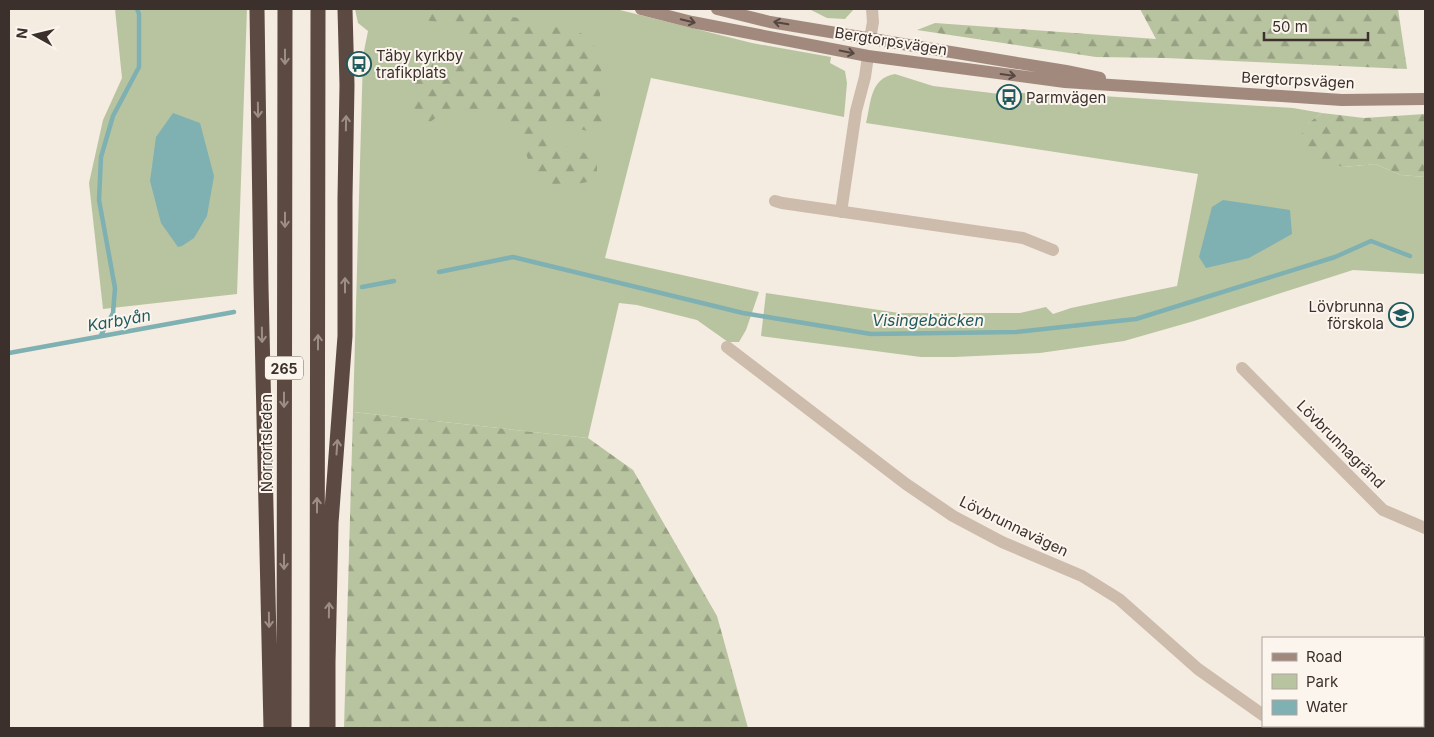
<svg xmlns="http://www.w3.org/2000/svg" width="1434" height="737" font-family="Inter,sans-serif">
  <defs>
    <pattern id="forest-firs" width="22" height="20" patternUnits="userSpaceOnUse" patternTransform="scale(1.25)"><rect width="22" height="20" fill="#b8c4a0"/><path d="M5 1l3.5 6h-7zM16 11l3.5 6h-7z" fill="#97a083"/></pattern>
  </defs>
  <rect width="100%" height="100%" fill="#f4ebe1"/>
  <path fill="#b8c4a0" d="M 115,9 L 247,9 L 237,294 L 103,309 L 89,183 L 103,120 L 122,78 Z
    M 355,9 L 616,9 L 752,43 L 831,57 L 830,63 L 845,71 L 847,83 L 844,117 L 651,78 L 605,258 L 759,292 L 746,330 L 739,342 L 728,342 L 697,320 L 637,305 L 619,303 L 588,438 L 353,412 L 363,56 L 368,31 L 358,23 Z
    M 809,9 L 808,9 L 854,9 L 845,19 L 827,18 Z
    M 895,74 L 933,86 L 1000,94 L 1003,101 L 1017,101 L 1019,93 L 1070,94 L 1293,108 L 1322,113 L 1308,123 L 1344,167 L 1375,164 L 1401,175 L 1425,177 L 1425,274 L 1353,270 L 1194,321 L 1124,341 L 1040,353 L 955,357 L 921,357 L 761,336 L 766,293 L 899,313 L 1020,313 L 1046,307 L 1053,314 L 1071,308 L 1177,286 L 1198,174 L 866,123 C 871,102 870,78 895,74 Z"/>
  <path fill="url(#forest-firs)" d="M 413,9 L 479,9 L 581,33 L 602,54 L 600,96 L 605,135 L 549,122 L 545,140 L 576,149 L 597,159 L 597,180 L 557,188 L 531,169 L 518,128 L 489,107 L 438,116 L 429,123 L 412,122 L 417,65 L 430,47 L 468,54 L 464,30 L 415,17 Z
    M 1140,9 L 1398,9 L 1407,69 L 1166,58 L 1096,57 L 917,30 L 935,23 L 1156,39 Z
    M 1322,113 L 1364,118 L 1425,114 L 1425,177 L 1401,175 L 1375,164 L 1344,167 L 1320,161 L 1298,140 L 1308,123 Z
    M 353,412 L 588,438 L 633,470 L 717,616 L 748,728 L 344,728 Z"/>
  <path fill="#7fb0b2" d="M 173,113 L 200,123 L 214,176 L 207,216 L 194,238 L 182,246 L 178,247 L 161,223 L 150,181 L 156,137 Z
    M 1223,200 L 1290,210 L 1292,234 L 1249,258 L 1206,268 L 1199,257 L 1212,207 Z"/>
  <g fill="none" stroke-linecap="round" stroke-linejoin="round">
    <path stroke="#7fb0b2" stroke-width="4.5" d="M 439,272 L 513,257 L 743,313 L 871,334 L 1016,332 L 1136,319 L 1335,257 L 1371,241 L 1410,256
      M 362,287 L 394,281
      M 101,335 L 113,313 L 115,288 L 99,200 L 101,157 L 113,116 L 139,67 L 139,14 L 137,9
      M 9,353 L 234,312"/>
    <path stroke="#cdbbac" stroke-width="12" d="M 870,39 L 873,22 L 872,9
      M 775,201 L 782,203 L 1023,238 L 1053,250
      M 841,212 L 856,111 L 865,77 L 868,56
      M 727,347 L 906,484 L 953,516 L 1002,542 L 1082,576 L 1119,599 L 1198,669 L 1263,715
      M 1242,368 L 1383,510 L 1425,528
      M 1423,670 L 1425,671
      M 1284,726 L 1289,728"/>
    <path stroke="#a18a7d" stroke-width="12" d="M 641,9 L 692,22 L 868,56 L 1065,82 L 1342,100 L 1425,99
      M 717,9 L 770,22 L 1066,71 L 1100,78"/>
    <path stroke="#5c4a42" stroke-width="15" d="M 257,9 L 261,286 L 271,728
      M 284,728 L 285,9
      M 317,728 L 318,9
      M 328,728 L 328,662 L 331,523 L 345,336 L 345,198 L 347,85 L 345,9"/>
  </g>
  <defs><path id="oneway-shaft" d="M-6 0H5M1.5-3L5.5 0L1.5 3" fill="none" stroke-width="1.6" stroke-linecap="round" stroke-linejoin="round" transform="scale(1.25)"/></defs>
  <g stroke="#544640">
    <use href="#oneway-shaft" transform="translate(688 21) rotate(13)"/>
    <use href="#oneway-shaft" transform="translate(781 23) rotate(-170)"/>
    <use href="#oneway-shaft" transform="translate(847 52) rotate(11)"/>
    <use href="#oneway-shaft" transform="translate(1008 75) rotate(8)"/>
  </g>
  <g stroke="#9c8e87">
    <use href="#oneway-shaft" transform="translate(285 57) rotate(90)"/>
    <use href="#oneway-shaft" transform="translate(258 110) rotate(89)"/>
    <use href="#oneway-shaft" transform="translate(346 123) rotate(-89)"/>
    <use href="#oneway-shaft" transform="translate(285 220) rotate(90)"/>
    <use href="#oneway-shaft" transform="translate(345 285) rotate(-90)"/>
    <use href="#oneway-shaft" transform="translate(262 335) rotate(89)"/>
    <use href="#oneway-shaft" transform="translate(318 342) rotate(-90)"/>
    <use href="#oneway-shaft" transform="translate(284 400) rotate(90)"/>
    <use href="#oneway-shaft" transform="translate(337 447) rotate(-86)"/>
    <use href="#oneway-shaft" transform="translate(317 505) rotate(-90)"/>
    <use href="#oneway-shaft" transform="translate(284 562) rotate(90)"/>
    <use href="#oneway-shaft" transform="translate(329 610) rotate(-89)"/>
    <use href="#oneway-shaft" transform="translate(269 620) rotate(89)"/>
  </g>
  <defs>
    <symbol id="bus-ring" viewBox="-11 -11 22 22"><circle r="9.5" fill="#fbf5ee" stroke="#1f5a5e" stroke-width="1.5"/><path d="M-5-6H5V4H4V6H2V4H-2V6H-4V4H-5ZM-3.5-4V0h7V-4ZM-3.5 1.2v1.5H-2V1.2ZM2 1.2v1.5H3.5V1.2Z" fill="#1f5a5e"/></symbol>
    <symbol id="school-ring" viewBox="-11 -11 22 22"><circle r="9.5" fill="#fbf5ee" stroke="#1f5a5e" stroke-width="1.5"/><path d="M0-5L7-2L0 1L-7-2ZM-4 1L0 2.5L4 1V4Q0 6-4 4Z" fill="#1f5a5e"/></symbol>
  </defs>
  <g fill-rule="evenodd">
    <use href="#bus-ring" x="345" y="50" width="28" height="28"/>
    <use href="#bus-ring" x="995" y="83" width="28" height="28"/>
    <use href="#school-ring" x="1387" y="301" width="28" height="28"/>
  </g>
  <g text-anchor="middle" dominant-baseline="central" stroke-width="4" stroke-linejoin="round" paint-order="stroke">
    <rect fill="#fbf5ee" stroke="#756b66" stroke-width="1" x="265" y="356.5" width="38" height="23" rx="4"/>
    <g font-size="14" font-weight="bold" fill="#3b302b">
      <text x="284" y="368">265</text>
    </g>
    <g font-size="15" fill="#3b302b" stroke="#fbf5ee">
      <text transform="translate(891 41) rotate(9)">Bergtorpsvägen</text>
      <text transform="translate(1298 80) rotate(3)">Bergtorpsvägen</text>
      <text transform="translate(266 443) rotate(-90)">Norrortsleden</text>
      <text transform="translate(1341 444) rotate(45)">Lövbrunnagränd</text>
      <text transform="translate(1014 526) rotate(26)">Lövbrunnavägen</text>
    </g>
    <g font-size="15" fill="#3b302b" stroke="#fbf5ee" text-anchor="start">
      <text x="376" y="55">Täby kyrkby<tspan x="376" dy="17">trafikplats</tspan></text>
      <text x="1026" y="97">Parmvägen</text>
      <text x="1384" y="306" text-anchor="end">Lövbrunna<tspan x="1384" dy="17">förskola</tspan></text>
    </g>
    <g font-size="16" font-style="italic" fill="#1f5a5e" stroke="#fbf5ee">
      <text transform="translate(119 320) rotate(-10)">Karbyån</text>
      <text x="928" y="320">Visingebäcken</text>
    </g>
  </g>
  <rect width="1434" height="737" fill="none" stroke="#3b302b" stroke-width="20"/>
  <rect x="1262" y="637" width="162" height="90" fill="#fbf5ee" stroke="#aea6a0"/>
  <rect x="1272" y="653" width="25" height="8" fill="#a18a7d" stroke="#aea6a0"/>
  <text x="1306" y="662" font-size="15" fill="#3b302b">Road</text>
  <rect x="1272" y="674" width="25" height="15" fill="#b8c4a0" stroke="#aea6a0"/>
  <text x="1306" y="687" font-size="15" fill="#3b302b">Park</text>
  <rect x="1272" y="700" width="25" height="15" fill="#7fb0b2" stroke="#aea6a0"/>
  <text x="1306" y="712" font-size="15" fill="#3b302b">Water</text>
  <g transform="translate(35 35) rotate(278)" stroke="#fbf5ee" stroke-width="4" paint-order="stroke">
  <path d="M0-4L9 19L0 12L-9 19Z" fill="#3b302b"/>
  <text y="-8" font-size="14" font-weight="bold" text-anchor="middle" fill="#3b302b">N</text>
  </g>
  <path d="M1264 32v8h104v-8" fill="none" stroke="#3b302b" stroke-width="2.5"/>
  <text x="1272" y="32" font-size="15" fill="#3b302b" stroke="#fbf5ee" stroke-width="4" paint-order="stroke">50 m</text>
</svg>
